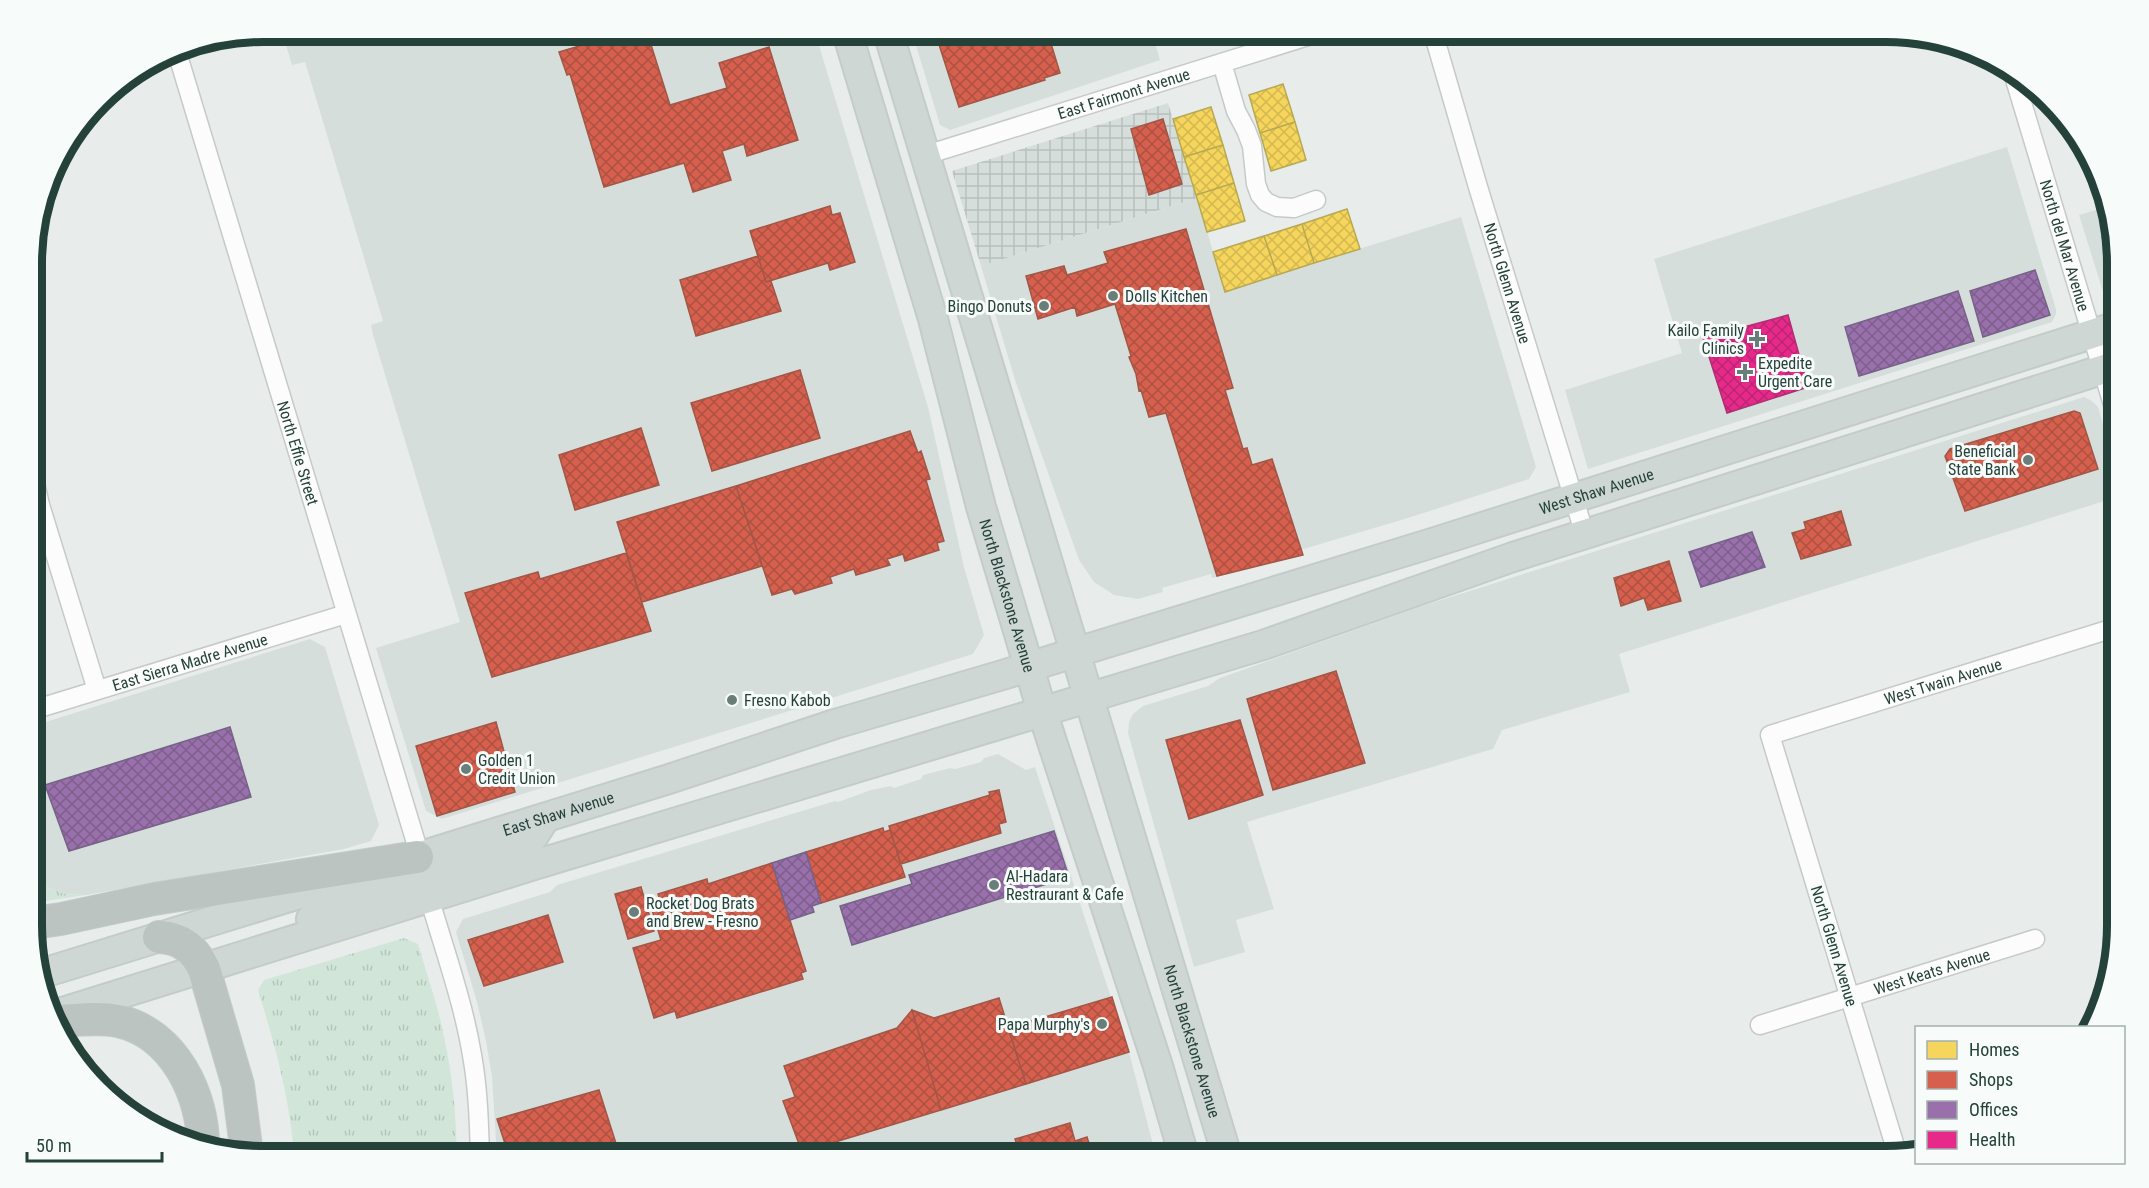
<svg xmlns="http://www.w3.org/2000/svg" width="2149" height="1188" font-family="'Roboto Condensed',sans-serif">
  <defs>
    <pattern id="industrial-grid" width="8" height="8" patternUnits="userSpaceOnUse" patternTransform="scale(1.5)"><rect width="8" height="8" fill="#d6dedb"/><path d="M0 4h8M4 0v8" fill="none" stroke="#b8c0bd"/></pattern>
    <pattern id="grass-tufts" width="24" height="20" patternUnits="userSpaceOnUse" patternTransform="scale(1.5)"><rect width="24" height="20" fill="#d1e6d8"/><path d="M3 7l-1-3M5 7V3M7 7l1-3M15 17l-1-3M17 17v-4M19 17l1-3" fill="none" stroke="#b3c6ba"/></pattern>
    <pattern id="homes-cross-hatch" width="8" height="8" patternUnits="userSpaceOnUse" patternTransform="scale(1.5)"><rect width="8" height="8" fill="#f6d55c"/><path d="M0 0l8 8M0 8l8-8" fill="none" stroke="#d3b851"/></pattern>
    <pattern id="shops-cross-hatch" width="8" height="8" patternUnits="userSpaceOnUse" patternTransform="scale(1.5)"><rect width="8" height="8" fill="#d6604d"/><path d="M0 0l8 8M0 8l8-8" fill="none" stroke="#ad5141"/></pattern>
    <pattern id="offices-cross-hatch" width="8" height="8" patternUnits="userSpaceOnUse" patternTransform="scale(1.5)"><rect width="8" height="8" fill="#9970ab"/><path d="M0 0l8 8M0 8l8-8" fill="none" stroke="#7d5e8c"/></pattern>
    <pattern id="health-cross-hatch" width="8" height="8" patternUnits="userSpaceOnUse" patternTransform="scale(1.5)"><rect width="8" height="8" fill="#e7298a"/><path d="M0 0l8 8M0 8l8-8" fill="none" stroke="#bb2572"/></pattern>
  </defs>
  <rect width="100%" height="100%" fill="#e8edeb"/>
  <path fill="#d6dedb" d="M 282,32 L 815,32 L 928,407 L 964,567 L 984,635 L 973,654 L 442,819 L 426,811 L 376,648 L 460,622 L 373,335 L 371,325 L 383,321 L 305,62 L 292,65 Z
    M 912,32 L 1152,32 L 1160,60 L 950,130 L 940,125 Z
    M 2007,147 L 2056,309 L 2056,314 L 2052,322 L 1588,469 L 1565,390 L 1682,353 L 1654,259 Z
    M 1197,198 L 1225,291 L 1461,217 L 1536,467 L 1529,479 L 1408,518 L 1290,553 L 1289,555 L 1212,578 L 1211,574 L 1162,588 L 1163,592 L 1138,599 L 1114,595 L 1094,582 L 1079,560 L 1015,380 L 981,266 Z
    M 2109,206 L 2117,247 L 2117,302 L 2114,302 L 2106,299 L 2104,295 L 2079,215 Z
    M 2084,397 L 2092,401 L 2098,407 L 2117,472 L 2117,497 L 1619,654 L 1630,692 L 1502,730 L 1493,749 L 1247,822 L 1274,909 L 1236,920 L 1245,952 L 1194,967 L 1128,733 L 1129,722 L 1133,714 L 1143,706 L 1208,686 L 1220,678 L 1419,607 Z
    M 310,639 L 325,647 L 379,825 L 371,841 L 344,849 L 86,895 L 64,894 L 33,881 L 33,726 Z
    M 998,754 L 1026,770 L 1035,767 L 1129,1052 L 1156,1156 L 497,1156 L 492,1077 L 486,1041 L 477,1002 L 456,932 L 463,919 L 550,892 L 557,885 L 835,801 L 838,802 L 871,790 L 891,786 L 894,788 L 921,779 L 923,775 L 950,768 L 955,769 L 981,762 L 984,758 Z"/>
  <path fill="url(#industrial-grid)" d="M 1168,103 L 1197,198 L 981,266 L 952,171 Z"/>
  <path fill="url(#grass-tufts)" d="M 33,881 L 64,894 L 86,895 L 33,903 Z
    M 404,938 L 418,944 C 427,975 438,1005 444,1037 C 453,1076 456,1116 457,1156 L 294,1156 C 290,1099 275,1045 258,990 L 264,980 Z"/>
  <path fill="url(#homes-cross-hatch)" stroke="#b7a952" stroke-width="1.5" d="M 1283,84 L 1295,122 L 1260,133 L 1249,95 Z
    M 1211,107 L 1223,145 L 1184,157 L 1173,119 Z
    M 1295,122 L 1306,160 L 1271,171 L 1260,133 Z
    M 1223,145 L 1234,183 L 1196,195 L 1184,157 Z
    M 1234,183 L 1245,221 L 1207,232 L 1196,195 Z
    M 1347,209 L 1360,249 L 1314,263 L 1302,224 Z
    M 1302,224 L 1314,263 L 1277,275 L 1264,236 Z
    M 1264,236 L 1277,275 L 1225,292 L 1213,252 Z"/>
  <path fill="url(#shops-cross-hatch)" stroke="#a15747" stroke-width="1.5" d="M 647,32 L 670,105 L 727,88 L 719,63 L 769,47 L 798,140 L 747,156 L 744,144 L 722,151 L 731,180 L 693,192 L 684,163 L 604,187 L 570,74 L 567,75 L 559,52 L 603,39 L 605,44 Z
    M 935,32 L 1029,32 L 1033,42 L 1049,37 L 1060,73 L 1044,78 L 1045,80 L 959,107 Z
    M 1163,119 L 1182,184 L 1149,195 L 1131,129 Z
    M 830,206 L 832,215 L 840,213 L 855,262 L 830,270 L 828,263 L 766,282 L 750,231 Z
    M 1186,229 L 1233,388 L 1225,390 L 1243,449 L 1247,448 L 1252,465 L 1272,459 L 1303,555 L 1217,576 L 1166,413 L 1149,417 L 1141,390 L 1139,391 L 1136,374 L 1129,357 L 1131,356 L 1115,304 L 1077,316 L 1075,307 L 1038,319 L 1026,276 L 1064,266 L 1067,275 L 1108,263 L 1104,252 Z
    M 758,256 L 766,282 L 771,281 L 781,311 L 696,336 L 680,280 Z
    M 800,370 L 820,438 L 712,471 L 691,403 Z
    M 2074,411 L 2080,413 L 2098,469 L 1965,511 L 1945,456 L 1950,449 Z
    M 641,428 L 659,485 L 575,510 L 559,455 Z
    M 910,431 L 918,453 L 921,451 L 930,479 L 926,480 L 944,541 L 937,543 L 939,550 L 905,561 L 903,554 L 887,559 L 890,565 L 856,575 L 854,569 L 830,577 L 832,583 L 795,594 L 792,589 L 772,595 L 736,486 Z
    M 736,486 L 762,566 L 642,602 L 617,522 Z
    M 1841,511 L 1851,545 L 1801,559 L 1792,533 L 1806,529 L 1804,522 Z
    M 626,553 L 651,631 L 492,677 L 465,593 L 538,572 L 540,579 Z
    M 1669,561 L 1681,601 L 1648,610 L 1644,598 L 1621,606 L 1614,578 Z
    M 1336,671 L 1365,763 L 1273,790 L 1247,699 Z
    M 1240,720 L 1263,795 L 1189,819 L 1166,740 Z
    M 496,722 L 515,792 L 437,816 L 416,746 Z
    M 999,790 L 1006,822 L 999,824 L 1001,833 L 901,864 L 889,826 L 990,795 L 989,792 Z
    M 883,828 L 884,832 L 890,830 L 905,877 L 821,903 L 806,852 Z
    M 772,863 L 806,971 L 801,973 L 803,979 L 677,1018 L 675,1011 L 654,1018 L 633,948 L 661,940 L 650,903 L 660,900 L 658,894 L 707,879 L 708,884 Z
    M 641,887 L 654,931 L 628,939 L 615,894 Z
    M 548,915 L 563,962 L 484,986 L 468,940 Z
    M 1112,997 L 1129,1052 L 1026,1084 L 1008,1028 Z
    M 999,998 L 1026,1084 L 941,1110 L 912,1010 L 934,1018 Z
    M 912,1010 L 941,1110 L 802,1152 L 783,1101 L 795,1097 L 784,1066 L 897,1028 Z
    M 599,1090 L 620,1156 L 509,1156 L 497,1119 Z
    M 1070,1123 L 1075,1141 L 1087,1137 L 1093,1156 L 1012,1156 L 1020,1154 L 1015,1139 Z"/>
  <path fill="url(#offices-cross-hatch)" stroke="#766289" stroke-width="1.5" d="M 2114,234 L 2117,247 L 2117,281 L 2102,237 Z
    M 2035,270 L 2050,315 L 1983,337 L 1970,291 Z
    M 1958,291 L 1974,341 L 1859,376 L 1845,327 Z
    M 1752,532 L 1765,567 L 1701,587 L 1689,552 Z
    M 230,727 L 251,797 L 69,851 L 45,785 Z
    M 1054,831 L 1069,877 L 852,945 L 840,906 L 912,884 L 909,875 Z
    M 806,852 L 821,903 L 812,906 L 814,912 L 790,920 L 772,863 Z"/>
  <path fill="url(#health-cross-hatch)" stroke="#ac3072" stroke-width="1.5" d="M 1788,315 L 1808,387 L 1727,413 L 1703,338 Z"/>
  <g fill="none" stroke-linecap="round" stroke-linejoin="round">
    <defs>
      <g id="minor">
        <path id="s1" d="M 1433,32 L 1478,187 L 1585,535"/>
        <path id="s2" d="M 176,49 L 420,856"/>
        <path d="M 1222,63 L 1236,111 L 1246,130 L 1252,146 L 1256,184 L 1260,195 L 1266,202 L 1277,207 L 1294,208 L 1316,200"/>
        <path id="s3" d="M 2013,73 L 2117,418"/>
        <path id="s4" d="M 926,155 L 1321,32"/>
        <path d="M 33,475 L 40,505 L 97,690"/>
        <path id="s5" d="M 33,710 L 346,614"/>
        <path d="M 429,897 C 444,949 463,1001 472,1055 C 478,1088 479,1122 480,1156"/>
        <path id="s6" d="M 1760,1025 L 2035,939"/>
        <path id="s7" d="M 1898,1156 L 1770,735 L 2117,627"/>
      </g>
      <g id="primary">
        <path id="s8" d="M 847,32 L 933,319 L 981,507 L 1042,711 L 1158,1066 L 1184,1156"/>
        <path id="s9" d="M 888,32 L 1227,1156"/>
        <path id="s10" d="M 395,864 L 669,779 L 835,724 L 999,676 L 1429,544 L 2117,326"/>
        <path d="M 429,892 C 430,882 432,878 441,873 L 528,845 L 545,818"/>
        <path d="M 311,919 L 347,902 L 403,884 L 418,869 L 420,863 L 420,856"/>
        <path d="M 40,974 L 351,878"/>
        <path d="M 56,1014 L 531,866 L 1263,645 L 1513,557 L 2117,365"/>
      </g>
      <path id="motorway" d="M 33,923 L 61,919 L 154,899 L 417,857
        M 159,937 C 182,938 194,949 204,969 L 238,1085 L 247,1155
        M 58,1021 C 78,1020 98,1017 118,1021 C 174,1033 204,1096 203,1148"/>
    </defs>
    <use href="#minor" stroke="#c5cac8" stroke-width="21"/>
    <use href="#primary" stroke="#c3ccc9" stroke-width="32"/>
    <use href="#motorway" stroke="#c3ccc9" stroke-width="34"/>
    <use href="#minor" stroke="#fcfcfc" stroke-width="18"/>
    <use href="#primary" stroke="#cfd7d5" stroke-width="28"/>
    <use href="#motorway" stroke="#bcc4c2" stroke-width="32"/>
  </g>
  <g fill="#697e78" stroke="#f7fbf9" stroke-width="2">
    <circle cx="1113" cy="296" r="6"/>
    <circle cx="1044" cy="306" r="6"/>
    <path d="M1754 330h6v6h6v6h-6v6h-6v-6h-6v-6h6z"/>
    <path d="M1742 363h6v6h6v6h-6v6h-6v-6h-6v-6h6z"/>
    <circle cx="2028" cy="460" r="6"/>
    <circle cx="732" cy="700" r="6"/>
    <circle cx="466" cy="769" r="6"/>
    <circle cx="994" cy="885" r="6"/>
    <circle cx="634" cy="912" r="6"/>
    <circle cx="1102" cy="1024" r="6"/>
  </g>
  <g text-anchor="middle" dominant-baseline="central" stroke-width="6" stroke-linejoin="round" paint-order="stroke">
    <g font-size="16" fill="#24423a" stroke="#f7fbf9">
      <text stroke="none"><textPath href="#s4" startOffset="207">East Fairmont Avenue</textPath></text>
      <text stroke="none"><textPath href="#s3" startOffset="180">North del Mar Avenue</textPath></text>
      <text stroke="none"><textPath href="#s1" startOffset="262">North Glenn Avenue</textPath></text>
      <text stroke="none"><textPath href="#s2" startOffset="422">North Effie Street</textPath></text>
      <text stroke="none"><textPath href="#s10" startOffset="1258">West Shaw Avenue</textPath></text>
      <text stroke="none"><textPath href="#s8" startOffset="586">North Blackstone Avenue</textPath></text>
      <text stroke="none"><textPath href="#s5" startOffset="164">East Sierra Madre Avenue</textPath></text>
      <text stroke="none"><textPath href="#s7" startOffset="621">West Twain Avenue</textPath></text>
      <text stroke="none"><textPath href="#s10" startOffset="171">East Shaw Avenue</textPath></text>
      <text transform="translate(1834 946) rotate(73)">North Glenn Avenue</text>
      <text stroke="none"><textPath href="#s6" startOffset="180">West Keats Avenue</textPath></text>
      <text stroke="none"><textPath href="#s9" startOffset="1054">North Blackstone Avenue</textPath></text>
    </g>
    <g font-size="16" fill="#24423a" stroke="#f7fbf9" text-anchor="start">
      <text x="1125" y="296">Dolls Kitchen</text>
      <text x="1032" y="306" text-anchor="end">Bingo Donuts</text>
      <text x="1744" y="330" text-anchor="end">Kailo Family<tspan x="1744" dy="18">Clinics</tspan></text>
      <text x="1758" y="363">Expedite<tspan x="1758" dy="18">Urgent Care</tspan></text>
      <text x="2016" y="451" text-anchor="end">Beneficial<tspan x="2016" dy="18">State Bank</tspan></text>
      <text x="744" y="700">Fresno Kabob</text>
      <text x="478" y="760">Golden 1<tspan x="478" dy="18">Credit Union</tspan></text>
      <text x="1006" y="876">Al-Hadara<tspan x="1006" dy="18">Restraurant &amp; Cafe</tspan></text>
      <text x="646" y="903">Rocket Dog Brats<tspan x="646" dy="18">and Brew - Fresno</tspan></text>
      <text x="1090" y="1024" text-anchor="end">Papa Murphy's</text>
    </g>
  </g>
  <path d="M0 0H2149V1188H0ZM263 42H1886A221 221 0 0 1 2107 263V925A221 221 0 0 1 1886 1146H263A221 221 0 0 1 42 925V263A221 221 0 0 1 263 42Z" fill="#f7fbf9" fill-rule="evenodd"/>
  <path fill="none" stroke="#24423a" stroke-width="8" d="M263 42H1886A221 221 0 0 1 2107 263V925A221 221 0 0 1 1886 1146H263A221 221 0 0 1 42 925V263A221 221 0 0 1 263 42Z"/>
  <rect x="1915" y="1026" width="210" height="138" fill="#f7fbf9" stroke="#a3b1ad" stroke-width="1.5"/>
  <rect x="1927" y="1041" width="30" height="18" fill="#f6d55c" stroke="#a3b1ad" stroke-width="1.5"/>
  <text x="1969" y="1056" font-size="18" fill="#24423a">Homes</text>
  <rect x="1927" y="1071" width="30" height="18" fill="#d6604d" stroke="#a3b1ad" stroke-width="1.5"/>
  <text x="1969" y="1086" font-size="18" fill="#24423a">Shops</text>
  <rect x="1927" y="1101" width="30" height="18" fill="#9970ab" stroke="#a3b1ad" stroke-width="1.5"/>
  <text x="1969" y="1116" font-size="18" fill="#24423a">Offices</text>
  <rect x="1927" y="1131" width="30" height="18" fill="#e7298a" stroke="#a3b1ad" stroke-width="1.5"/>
  <text x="1969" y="1146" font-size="18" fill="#24423a">Health</text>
  <path d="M27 1152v9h135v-9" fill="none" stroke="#24423a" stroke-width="3"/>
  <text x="36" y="1152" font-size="18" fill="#24423a" stroke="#f7fbf9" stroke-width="4.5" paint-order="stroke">50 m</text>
</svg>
